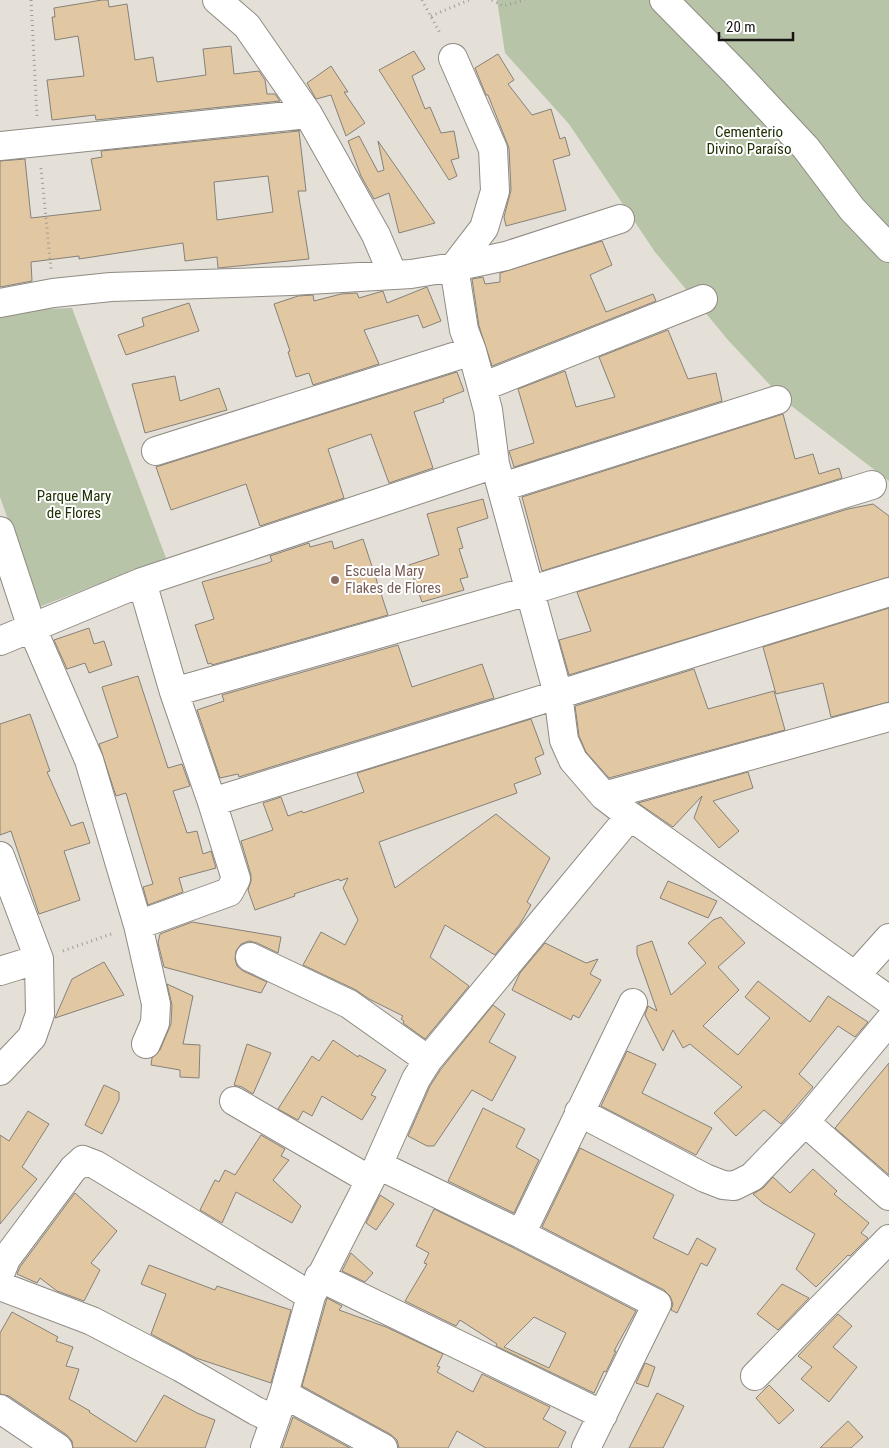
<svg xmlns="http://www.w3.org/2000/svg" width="889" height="1448" font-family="'Roboto Condensed',sans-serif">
  <rect width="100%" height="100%" fill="#e4dfd7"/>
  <path fill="#b7c4a8" d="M 497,0 L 889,0 L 889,481 L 785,401 L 728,340 L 655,252 L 569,124 L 505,53 Z
    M 72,308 L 166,558 L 39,607 L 0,497 L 0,313 L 14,310 Z"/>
  <path fill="#e1c8a2" stroke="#86817a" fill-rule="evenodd" d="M 102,0 L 108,0 L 109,7 L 127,4 L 135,60 L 153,57 L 157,82 L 206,75 L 203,49 L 231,46 L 234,74 L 259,71 L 265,80 L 267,94 L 275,94 L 280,101 L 96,120 L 95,115 L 52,120 L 47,80 L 84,76 L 78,36 L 55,40 L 52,17 L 55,17 L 54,8 Z
    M 414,51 L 425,69 L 412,76 L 425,109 L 430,107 L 441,133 L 454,131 L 459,158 L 451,160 L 457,176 L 449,180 L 379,70 Z
    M 498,54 L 514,80 L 508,84 L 532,115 L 551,109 L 560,139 L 565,137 L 570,155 L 553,160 L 566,210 L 506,226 L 504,217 L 511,190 L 509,148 L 488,95 L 486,95 L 475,68 Z
    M 331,66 L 348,92 L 344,92 L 365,123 L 346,136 L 331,95 L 316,99 L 307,83 Z
    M 299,131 L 306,191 L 298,191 L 309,259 L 218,268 L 217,257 L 185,261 L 183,243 L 79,259 L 79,256 L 31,262 L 32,281 L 0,287 L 0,161 L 25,159 L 31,218 L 101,210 L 91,159 L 102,157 L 101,151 ZM 268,176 L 273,212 L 217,220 L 214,182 Z
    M 359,136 L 378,172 L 384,170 L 378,141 L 435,223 L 399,233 L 389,193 L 374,199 L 361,176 L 348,141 Z
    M 602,241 L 612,265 L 590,275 L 606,312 L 653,294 L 656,301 L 492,366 L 479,326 L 472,279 L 483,277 L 485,284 L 500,282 L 500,273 Z
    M 427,287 L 441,321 L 423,328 L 418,315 L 364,330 L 379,364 L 313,385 L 309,373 L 296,377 L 288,352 L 290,351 L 274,304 L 298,296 L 313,295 L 314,301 L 341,294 L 357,293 L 359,298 L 383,291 L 387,303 Z
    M 189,303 L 199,331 L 126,355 L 118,335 L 144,326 L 142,318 Z
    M 668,330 L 688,379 L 716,373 L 722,401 L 514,467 L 509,451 L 534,443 L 518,389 L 565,371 L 576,407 L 615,397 L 599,357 Z
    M 457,372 L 464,391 L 443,399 L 444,402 L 414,412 L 433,468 L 389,483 L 371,434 L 328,449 L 344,498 L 260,526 L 246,484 L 171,510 L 156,467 Z
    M 175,376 L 180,401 L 219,388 L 227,410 L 145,433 L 132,384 Z
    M 783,414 L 795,459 L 813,454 L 819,474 L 839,468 L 842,478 L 542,571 L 522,497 Z
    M 483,499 L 488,518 L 457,528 L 463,548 L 459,549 L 468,577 L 460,579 L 464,590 L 422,602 L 409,565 L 439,555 L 427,514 Z
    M 873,504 L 889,516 L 889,577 L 569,675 L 559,640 L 591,631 L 577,592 L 848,509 Z
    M 363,539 L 388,615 L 212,665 L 211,663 L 208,664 L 195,625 L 214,619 L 202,582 L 268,563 L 272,561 L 270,556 L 309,543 L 310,547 L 332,541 L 334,549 Z
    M 889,608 L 889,702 L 831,717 L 823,683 L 776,694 L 763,647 Z
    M 89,628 L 94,644 L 104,641 L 112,665 L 89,673 L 85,663 L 67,669 L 54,640 Z
    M 398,645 L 412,687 L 482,664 L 494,698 L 239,777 L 238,774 L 220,778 L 197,710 L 224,701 L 222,695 Z
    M 694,669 L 708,709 L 774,691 L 785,730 L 609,778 L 586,752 L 579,736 L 575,706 Z
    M 138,676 L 168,768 L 182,764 L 190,786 L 173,791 L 187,833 L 197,831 L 203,854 L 211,851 L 216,868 L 179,878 L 183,892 L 148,905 L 143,887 L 153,884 L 139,837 L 126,793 L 116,796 L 99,744 L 118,737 L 102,687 Z
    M 30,714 L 50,771 L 47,772 L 71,826 L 83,822 L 90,843 L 64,851 L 80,900 L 39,914 L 11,831 L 0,835 L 0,724 Z
    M 531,719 L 544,754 L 535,758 L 541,774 L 514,784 L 517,793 L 379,842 L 395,888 L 496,814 L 550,858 L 527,902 L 531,905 L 520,924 L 495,955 L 445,925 L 430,957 L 469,986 L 425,1039 L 403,1023 L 404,1021 L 401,1019 L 403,1016 L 369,999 L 356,990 L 303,965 L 321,932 L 345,945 L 358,920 L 343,888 L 348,878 L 340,881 L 339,879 L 294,894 L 295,896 L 255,910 L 248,890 L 251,881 L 251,875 L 241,841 L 273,830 L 263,803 L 281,797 L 288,816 L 302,811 L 303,813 L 364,792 L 357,773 Z
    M 748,772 L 753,788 L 713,801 L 739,831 L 719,848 L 694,818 L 702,796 L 673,827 L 638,803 Z
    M 668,881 L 717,901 L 708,918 L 660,898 Z
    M 721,917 L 745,943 L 718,967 L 739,990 L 703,1026 L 738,1055 L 770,1018 L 745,997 L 758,981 L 810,1022 L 828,996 L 868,1022 L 855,1037 L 838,1026 L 799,1074 L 813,1087 L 781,1124 L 764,1110 L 736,1136 L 714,1113 L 742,1087 L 690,1044 L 683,1048 L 673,1030 L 663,1051 L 645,1015 L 648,1006 L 657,1011 L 637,954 L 637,946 L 652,941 L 671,995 L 706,963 L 688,943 L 713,920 Z
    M 192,922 L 281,937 L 278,953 L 257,943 L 249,941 L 241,944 L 236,951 L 235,959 L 237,966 L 243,971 L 267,982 L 261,993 L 164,967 L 158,943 L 160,934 Z
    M 545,943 L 586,963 L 598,959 L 590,974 L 601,980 L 579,1018 L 573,1015 L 571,1020 L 512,990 L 520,973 Z
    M 104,962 L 124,995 L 55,1018 L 72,979 Z
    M 167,984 L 193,996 L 183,1044 L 200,1045 L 199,1078 L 180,1077 L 180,1070 L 151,1065 L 152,1058 L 160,1050 L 171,1024 L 172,1005 Z
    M 493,1005 L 505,1014 L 489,1042 L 516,1057 L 492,1101 L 472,1090 L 434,1146 L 427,1146 L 408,1136 L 430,1086 L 441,1069 Z
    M 333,1040 L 358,1057 L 359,1055 L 386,1070 L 371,1095 L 376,1097 L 362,1120 L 322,1096 L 312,1116 L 303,1111 L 298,1120 L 278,1109 L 312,1056 L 319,1061 Z
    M 247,1044 L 271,1053 L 253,1094 L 242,1087 L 234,1085 Z
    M 627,1051 L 656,1064 L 642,1093 L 712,1128 L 696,1155 L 601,1106 Z
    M 889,1063 L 889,1175 L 835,1128 Z
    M 104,1085 L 119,1092 L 119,1100 L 102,1134 L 85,1125 Z
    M 483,1108 L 525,1129 L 516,1147 L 539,1160 L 514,1213 L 448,1181 Z
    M 28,1111 L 49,1124 L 22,1167 L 37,1179 L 0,1224 L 0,1135 L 9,1141 Z
    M 261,1135 L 285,1149 L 281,1156 L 289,1160 L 273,1180 L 301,1206 L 292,1223 L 236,1192 L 222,1223 L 200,1210 L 215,1180 L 219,1182 L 225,1170 L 235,1175 Z
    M 580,1148 L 674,1195 L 653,1238 L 688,1255 L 697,1238 L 716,1249 L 707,1266 L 701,1263 L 677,1313 L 671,1310 L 673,1304 L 670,1296 L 664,1290 L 542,1227 Z
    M 813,1169 L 837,1191 L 834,1194 L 869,1223 L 861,1233 L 868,1238 L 850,1256 L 848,1255 L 816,1287 L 796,1269 L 815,1234 L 763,1203 L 753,1194 L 763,1188 L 773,1177 L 790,1193 Z
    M 75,1193 L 117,1231 L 91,1263 L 100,1270 L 84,1301 L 57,1291 L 40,1278 L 37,1283 L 17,1274 L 20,1267 Z
    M 380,1195 L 394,1204 L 376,1230 L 366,1223 Z
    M 434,1209 L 514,1248 L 636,1311 L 614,1351 L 616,1351 L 606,1372 L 604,1371 L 594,1393 L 496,1346 L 497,1344 L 460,1320 L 456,1326 L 405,1301 L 427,1264 L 424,1263 L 429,1253 L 416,1246 ZM 534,1317 L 566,1333 L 549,1368 L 504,1347 Z
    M 351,1253 L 373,1273 L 365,1282 L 342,1271 Z
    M 149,1265 L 215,1290 L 217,1286 L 291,1310 L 271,1383 L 196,1358 L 151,1334 L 166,1294 L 141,1284 Z
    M 782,1284 L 809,1298 L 778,1330 L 757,1314 Z
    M 327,1298 L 342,1306 L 339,1310 L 386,1327 L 443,1354 L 437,1366 L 440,1367 L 437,1372 L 473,1392 L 482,1374 L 550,1407 L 543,1419 L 566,1432 L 558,1448 L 486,1448 L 457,1431 L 448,1448 L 399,1448 L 397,1440 L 390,1434 L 302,1386 Z
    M 12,1312 L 58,1337 L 56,1341 L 73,1347 L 66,1366 L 79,1369 L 69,1399 L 90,1411 L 89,1412 L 136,1442 L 164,1395 L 197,1413 L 215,1420 L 205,1448 L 73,1448 L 72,1441 L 67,1435 L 9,1396 L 0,1394 L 0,1333 Z
    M 838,1314 L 852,1326 L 833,1347 L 857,1367 L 829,1402 L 801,1379 L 812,1367 L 798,1356 Z
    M 645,1363 L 655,1367 L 648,1387 L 636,1383 Z
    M 769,1385 L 794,1410 L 779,1424 L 756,1398 Z
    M 657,1393 L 684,1406 L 663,1448 L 629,1448 Z
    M 293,1417 L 350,1448 L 282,1448 Z
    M 848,1421 L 863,1437 L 851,1448 L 820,1448 Z"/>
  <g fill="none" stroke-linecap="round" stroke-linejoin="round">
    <defs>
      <path id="minor" d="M 217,0 L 247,26 L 308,114 L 376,235 L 393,275
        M 664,0 L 735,72 L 806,148 L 852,209 L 889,248
        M 453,58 L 493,149 L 495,191 L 484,228 L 454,267 L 464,330 L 472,351 L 488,410 L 495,464 L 558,694 L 564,740 L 573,760 L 604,796 L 630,816 L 889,1000
        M 0,146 L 308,114
        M 0,303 L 53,293 L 111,287 L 291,281 L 411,274 L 454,267 L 506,256 L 620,219
        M 482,387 L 703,299
        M 156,451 L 472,351
        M 502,487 L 777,400
        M 0,531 L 32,628 L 89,760 L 138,925 L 156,1004 L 155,1023 L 146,1044
        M 0,641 L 142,582 L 495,464
        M 174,692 L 529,591 L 872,485
        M 604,796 L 889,717
        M 212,802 L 889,592
        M 0,856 L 39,959 L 40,1014 L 32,1037 L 0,1071
        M 138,925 L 229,892 L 236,879 L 212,802 L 174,692 L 142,582
        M 250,957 L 349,1004 L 428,1060
        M 0,971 L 39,959
        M 855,976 L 889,938
        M 234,1101 L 370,1180
        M 579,1112 L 705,1178 L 723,1185 L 734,1186 L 752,1177 L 805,1122 L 889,1021
        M 805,1122 L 889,1196
        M 378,1165 L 521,1234 L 657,1304 L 586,1448
        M 521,1234 L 633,1003
        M 0,1274 L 6,1259 L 73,1169 L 83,1160 L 96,1165 L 311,1296
        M 319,1277 L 603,1415
        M 0,1286 L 92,1321 L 180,1367 L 256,1411 L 275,1420
        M 755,1376 L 889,1239
        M 284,1394 L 383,1448
        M 0,1409 L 58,1448
        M 265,1448 L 284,1394 L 311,1296 L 378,1165 L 416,1079 L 428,1060 L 630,816"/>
    </defs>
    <use href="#minor" stroke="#8f8b83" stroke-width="30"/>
    <path stroke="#a09c96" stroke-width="3" stroke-dasharray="1 4" stroke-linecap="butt" d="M 31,0 L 37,117
      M 422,0 L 441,35
      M 492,0 L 503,6 L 525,0
      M 431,16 L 469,0
      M 41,168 L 51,269
      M 63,951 L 114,933"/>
    <use href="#minor" stroke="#fff" stroke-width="28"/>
  </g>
  <circle fill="#8d6e63" stroke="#fff" stroke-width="2" cx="335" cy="580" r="5"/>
  <g text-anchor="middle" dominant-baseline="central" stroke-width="4" stroke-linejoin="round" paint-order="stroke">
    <g font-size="15" fill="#203104" stroke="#fff">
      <text x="749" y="132">Cementerio<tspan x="749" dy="17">Divino Paraíso</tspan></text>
      <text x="74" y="496">Parque Mary<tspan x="74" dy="17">de Flores</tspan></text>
    </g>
    <g font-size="15" fill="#785e54" stroke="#fff" text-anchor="start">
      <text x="345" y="571">Escuela Mary<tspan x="345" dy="17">Flakes de Flores</tspan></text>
    </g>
  </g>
  <path d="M719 32v8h74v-8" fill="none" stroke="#151411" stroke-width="2.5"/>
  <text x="726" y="32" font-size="15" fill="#151411" stroke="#ffffff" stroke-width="4" paint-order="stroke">20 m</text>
</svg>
